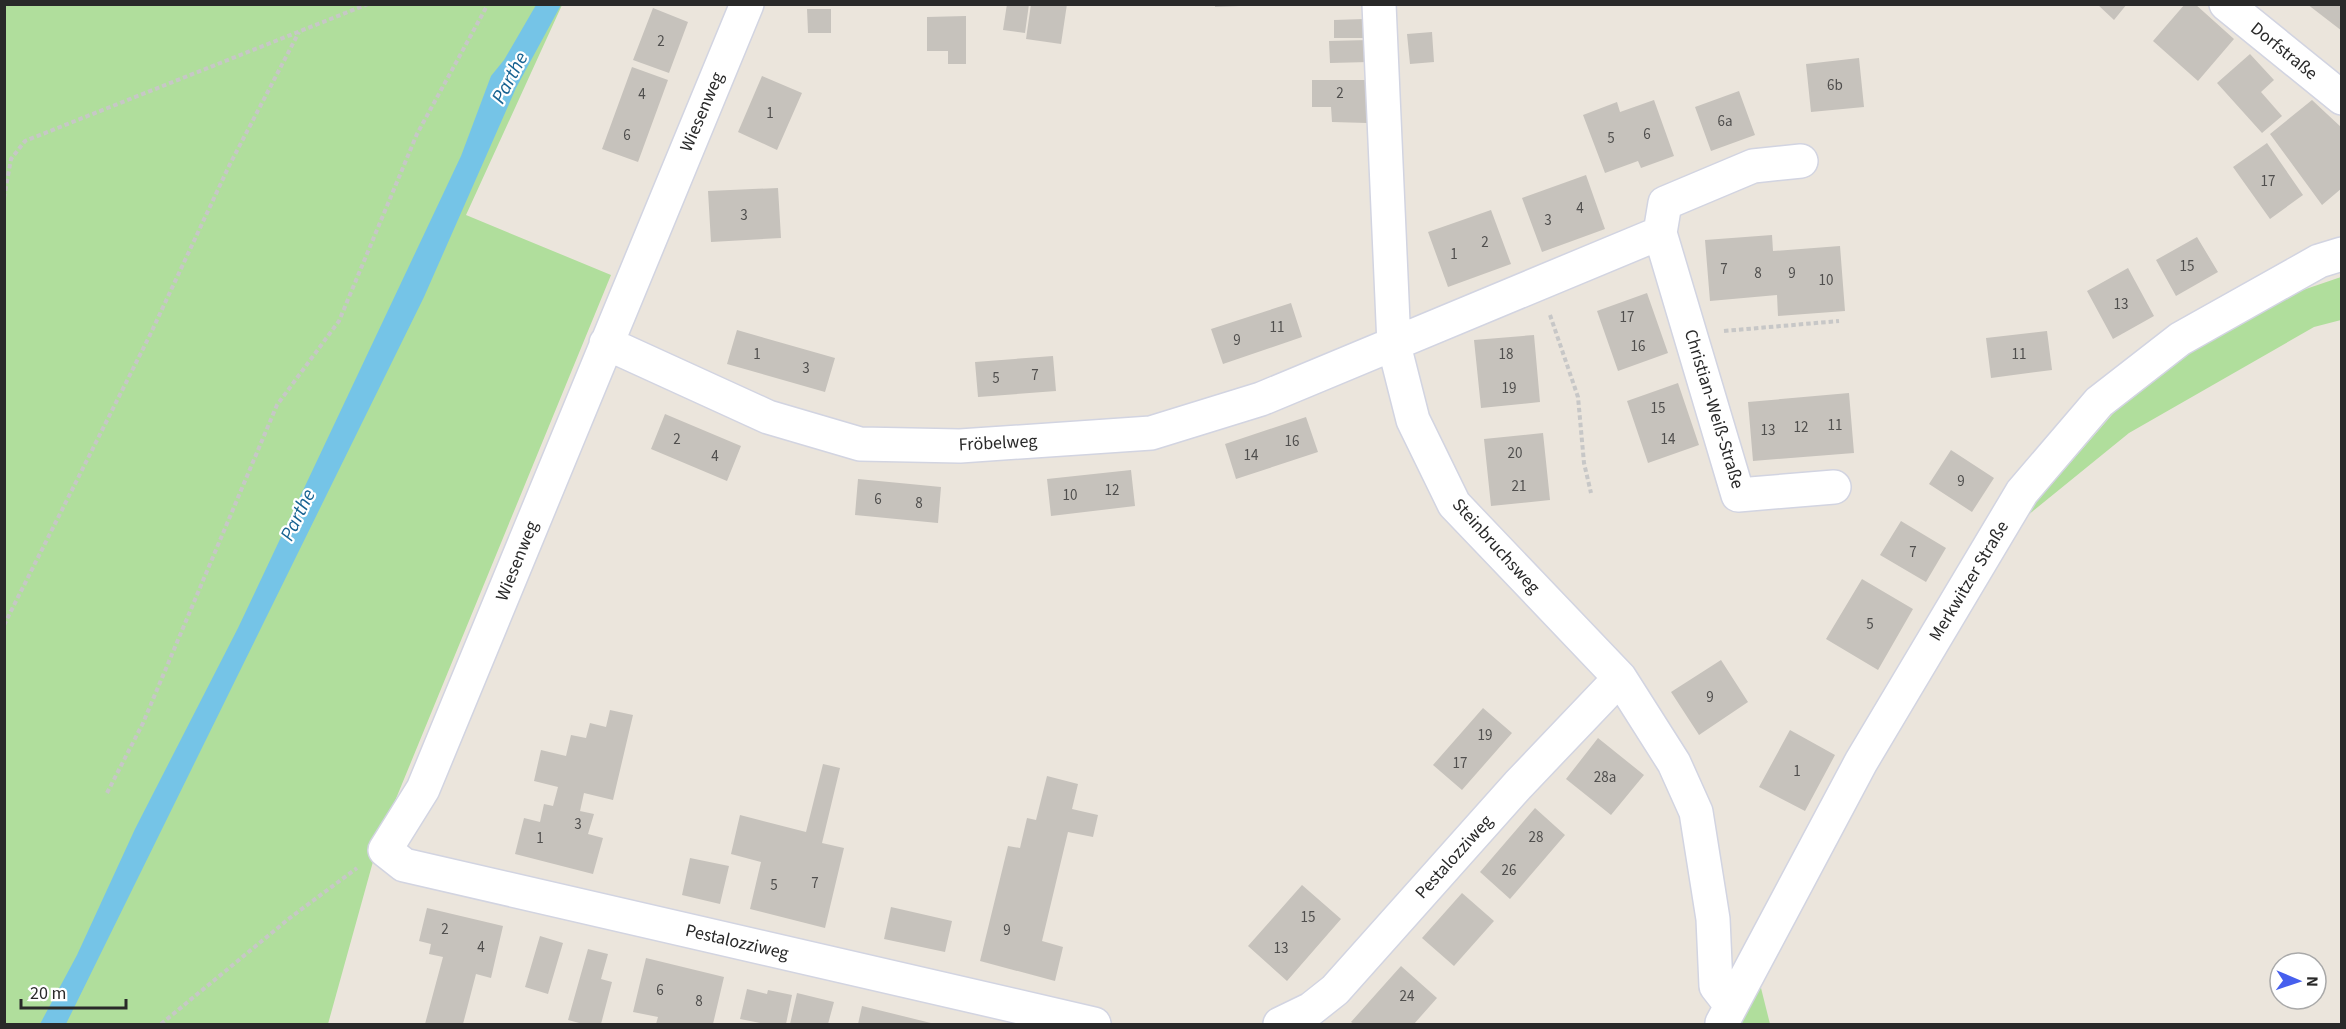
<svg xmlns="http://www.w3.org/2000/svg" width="2346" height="1029" font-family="'Source Sans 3',sans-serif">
  <rect width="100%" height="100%" fill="#ebe5dc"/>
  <path fill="#b0de9c" d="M 5,5 L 562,5 L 466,215 L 611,275 L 379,840 L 328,1024 L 5,1024 Z
    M 2341,277 L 2341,320 L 2314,327 L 2129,433 L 2017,524 L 2144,378 L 2300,291 Z
    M 1760,984 L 1770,1024 L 1738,1024 Z"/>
  <path fill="#75c4e7" d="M 536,5 L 561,5 L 516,88 L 424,297 L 66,1024 L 40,1024 L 77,955 L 135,829 L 238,628 L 461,156 L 491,76 L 504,60 Z"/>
  <path fill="#c6c2bc" d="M 1007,4 L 1029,4 L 1025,33 L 1003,30 Z
    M 1031,4 L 1067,4 L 1061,44 L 1026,39 Z
    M 2097,4 L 2127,4 L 2114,20 Z
    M 2185,4 L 2195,4 L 2234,39 L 2198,81 L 2153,41 Z
    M 2307,4 L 2342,4 L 2342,31 Z
    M 1215,5 L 1240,5 L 1240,6 L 1215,7 Z
    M 653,8 L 688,22 L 669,73 L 633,60 Z
    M 807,9 L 831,9 L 831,33 L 808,33 Z
    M 966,16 L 966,64 L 948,64 L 948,51 L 927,51 L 927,17 Z
    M 1364,19 L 1365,38 L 1334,38 L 1334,20 Z
    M 1432,32 L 1434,62 L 1410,64 L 1407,34 Z
    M 1369,40 L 1369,62 L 1330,63 L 1329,41 Z
    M 2250,54 L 2274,80 L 2261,92 L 2282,116 L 2262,133 L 2217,83 Z
    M 1859,58 L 1864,107 L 1811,112 L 1806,64 Z
    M 632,67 L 668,80 L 638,162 L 602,149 Z
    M 762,76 L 802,93 L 777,150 L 738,132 Z
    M 1312,80 L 1367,80 L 1367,123 L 1332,122 L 1331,107 L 1312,107 Z
    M 1739,91 L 1755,135 L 1711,151 L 1695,107 Z
    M 1654,100 L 1674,156 L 1641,168 L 1638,161 L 1605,173 L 1583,115 L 1617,102 L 1620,112 Z
    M 2312,100 L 2342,128 L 2342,188 L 2322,205 L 2270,134 Z
    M 2267,143 L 2303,195 L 2270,219 L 2233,167 Z
    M 1586,175 L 1605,229 L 1542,252 L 1522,198 Z
    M 778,188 L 781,238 L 711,242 L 708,191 Z
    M 1491,210 L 1511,264 L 1448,287 L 1428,232 Z
    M 1772,235 L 1773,251 L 1840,246 L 1845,311 L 1778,316 L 1777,295 L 1710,301 L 1705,240 Z
    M 2197,237 L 2218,272 L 2176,296 L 2156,260 Z
    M 2128,268 L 2154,316 L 2113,339 L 2087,291 Z
    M 1647,293 L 1668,353 L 1618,371 L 1597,311 Z
    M 1291,303 L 1302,337 L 1223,364 L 1211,329 Z
    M 737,330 L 835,358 L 825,392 L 727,364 Z
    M 2047,331 L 2052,370 L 1991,378 L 1986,338 Z
    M 1534,335 L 1540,402 L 1481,408 L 1474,340 Z
    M 1053,356 L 1056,391 L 978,397 L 975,362 Z
    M 1678,383 L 1699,445 L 1648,463 L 1627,401 Z
    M 1849,393 L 1854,453 L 1753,461 L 1748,402 Z
    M 665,414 L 741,446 L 727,481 L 651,449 Z
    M 1306,417 L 1318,452 L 1236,479 L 1225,444 Z
    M 1543,433 L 1550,500 L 1491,506 L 1484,439 Z
    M 1951,450 L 1994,478 L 1972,512 L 1929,484 Z
    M 1131,470 L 1135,506 L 1051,516 L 1047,479 Z
    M 858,479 L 941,487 L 938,523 L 855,515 Z
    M 1901,521 L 1946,548 L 1926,582 L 1880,555 Z
    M 1862,579 L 1913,609 L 1878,670 L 1826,639 Z
    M 1721,660 L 1748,702 L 1699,735 L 1671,692 Z
    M 1483,708 L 1512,733 L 1462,790 L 1433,765 Z
    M 610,710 L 633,715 L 613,800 L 584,793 L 580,811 L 594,814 L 588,834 L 603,838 L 593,874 L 515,854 L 524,818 L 540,822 L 544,804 L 553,806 L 558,787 L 534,781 L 541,750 L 566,756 L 571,735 L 586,738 L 590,723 L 606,727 Z
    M 1790,730 L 1835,755 L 1805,811 L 1759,787 Z
    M 1598,738 L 1644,775 L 1611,815 L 1566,779 Z
    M 823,764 L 840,768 L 822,843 L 844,848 L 825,928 L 750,909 L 761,862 L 731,854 L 740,815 L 806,832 Z
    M 1047,776 L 1078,784 L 1072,809 L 1098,815 L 1093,837 L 1068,832 L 1042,941 L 1063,947 L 1055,981 L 980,961 L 1008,846 L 1020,848 L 1027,818 L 1036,820 Z
    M 1535,808 L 1565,835 L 1510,899 L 1480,872 Z
    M 690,858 L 729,866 L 720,904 L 682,895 Z
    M 1302,885 L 1341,919 L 1287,981 L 1248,946 Z
    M 1462,893 L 1494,921 L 1454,966 L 1422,938 Z
    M 891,907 L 952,921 L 945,952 L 884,939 Z
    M 427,908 L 503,926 L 491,978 L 476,974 L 463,1024 L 425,1024 L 443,957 L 429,954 L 431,944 L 419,941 Z
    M 540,936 L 563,943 L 548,994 L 525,987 Z
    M 588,949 L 608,954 L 601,979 L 612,982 L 601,1024 L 583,1024 L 568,1020 Z
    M 646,958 L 724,977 L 713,1024 L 656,1024 L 658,1017 L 633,1012 Z
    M 1401,966 L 1437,998 L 1414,1024 L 1354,1024 L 1351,1022 Z
    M 747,989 L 767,994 L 768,990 L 792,995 L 786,1024 L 765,1024 L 740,1019 Z
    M 797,993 L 834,1002 L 828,1024 L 790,1024 Z
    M 862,1006 L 935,1024 L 858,1024 Z"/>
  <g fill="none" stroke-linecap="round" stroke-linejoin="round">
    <defs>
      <path id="minor" d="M 747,4 L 423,789 L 385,850 L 404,865 L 1094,1024
        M 1379,4 L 1394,345 L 1413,420 L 1454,504 L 1620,678 L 1674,763 L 1696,812 L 1713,919 L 1716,986 L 1730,1004
        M 2226,4 L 2342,98
        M 1801,161 L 1753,166 L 1665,203 L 1660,233 L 1738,495 L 1834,487
        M 606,343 L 768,417 L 860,444 L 960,446 L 1151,433 L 1261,399 L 1660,233
        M 1722,1023 L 1861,762 L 2022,492 L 2099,402 L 2180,339 L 2319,261 L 2342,254
        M 1280,1024 L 1311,1009 L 1335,990 L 1518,785 L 1620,678"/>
    </defs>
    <use href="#minor" stroke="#d2d4e1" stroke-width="36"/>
    <path stroke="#c7c7c7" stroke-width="4" stroke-dasharray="4.5 3" stroke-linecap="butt" d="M 4,198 L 11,159 L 25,141 L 368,4
      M 1550,315 L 1578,397 L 1584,463 L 1591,493
      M 1724,331 L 1839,321
      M 4,625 L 150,335 L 229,166 L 299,32
      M 107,793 L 143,723 L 277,405 L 339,321 L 417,134 L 488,4
      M 161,1024 L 291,917 L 357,868"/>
    <use href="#minor" stroke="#fff" stroke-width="33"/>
  </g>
  <g text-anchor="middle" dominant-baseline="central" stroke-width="4.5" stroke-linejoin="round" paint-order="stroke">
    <g font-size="15" fill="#504f4e">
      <text x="661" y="41">2</text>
      <text x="1835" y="85">6b</text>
      <text x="1340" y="93">2</text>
      <text x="642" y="94">4</text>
      <text x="770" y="113">1</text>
      <text x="1725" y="121">6a</text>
      <text x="1647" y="134">6</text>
      <text x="627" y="135">6</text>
      <text x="1611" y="138">5</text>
      <text x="2268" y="181">17</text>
      <text x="1580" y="208">4</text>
      <text x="744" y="215">3</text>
      <text x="1548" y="220">3</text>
      <text x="1485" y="242">2</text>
      <text x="1454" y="254">1</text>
      <text x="2187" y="266">15</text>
      <text x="1724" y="269">7</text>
      <text x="1758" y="273">8</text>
      <text x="1792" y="273">9</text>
      <text x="1826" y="280">10</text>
      <text x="2121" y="304">13</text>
      <text x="1627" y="317">17</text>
      <text x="1277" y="327">11</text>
      <text x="1237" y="340">9</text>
      <text x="1638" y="346">16</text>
      <text x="757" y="354">1</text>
      <text x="1506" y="354">18</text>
      <text x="2019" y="354">11</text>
      <text x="806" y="368">3</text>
      <text x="1035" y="375">7</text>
      <text x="996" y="378">5</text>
      <text x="1509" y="388">19</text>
      <text x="1658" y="408">15</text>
      <text x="1835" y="425">11</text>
      <text x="1801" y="427">12</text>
      <text x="1768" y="430">13</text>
      <text x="677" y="439">2</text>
      <text x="1668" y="439">14</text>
      <text x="1292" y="441">16</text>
      <text x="1515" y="453">20</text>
      <text x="1251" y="455">14</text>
      <text x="715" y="456">4</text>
      <text x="1961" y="481">9</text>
      <text x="1519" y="486">21</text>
      <text x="1112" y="490">12</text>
      <text x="1070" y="495">10</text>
      <text x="878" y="499">6</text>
      <text x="919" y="503">8</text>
      <text x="1913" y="552">7</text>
      <text x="1870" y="624">5</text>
      <text x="1710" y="697">9</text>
      <text x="1485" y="735">19</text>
      <text x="1460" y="763">17</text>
      <text x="1797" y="771">1</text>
      <text x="1605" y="777">28a</text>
      <text x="578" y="824">3</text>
      <text x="1536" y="837">28</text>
      <text x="540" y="838">1</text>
      <text x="1509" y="870">26</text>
      <text x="815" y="883">7</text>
      <text x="774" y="885">5</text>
      <text x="1308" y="917">15</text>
      <text x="445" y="929">2</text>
      <text x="1007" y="930">9</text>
      <text x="481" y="947">4</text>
      <text x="1281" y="948">13</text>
      <text x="660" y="990">6</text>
      <text x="1407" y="996">24</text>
      <text x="699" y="1001">8</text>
    </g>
    <g font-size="18" fill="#292929" stroke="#fff">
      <text transform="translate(2284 51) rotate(39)">Dorfstraße</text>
      <text transform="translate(702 112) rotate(-67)">Wiesenweg</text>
      <text transform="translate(1714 409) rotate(73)">Christian-Weiß-Straße</text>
      <text transform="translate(998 443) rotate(-3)">Fröbelweg</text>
      <text transform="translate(1496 546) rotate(48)">Steinbruchsweg</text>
      <text transform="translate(517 561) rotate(-68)">Wiesenweg</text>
      <text transform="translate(1969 581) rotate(-59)">Merkwitzer Straße</text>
      <text transform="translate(1454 857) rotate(-48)">Pestalozziweg</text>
      <text transform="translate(737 942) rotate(13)">Pestalozziweg</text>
    </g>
    <g font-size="20" font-style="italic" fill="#166291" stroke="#fff">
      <text transform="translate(510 78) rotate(-62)">Parthe</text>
      <text transform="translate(298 515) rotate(-64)">Parthe</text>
    </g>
  </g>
  <rect width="2346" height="1029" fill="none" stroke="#292929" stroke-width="12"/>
  <g transform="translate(2298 981) rotate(92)"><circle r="28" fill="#ffffff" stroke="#a9a9a9" stroke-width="1.5"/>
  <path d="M0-4.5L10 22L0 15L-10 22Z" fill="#465fee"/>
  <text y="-9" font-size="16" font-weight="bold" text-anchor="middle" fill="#292929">N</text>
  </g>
  <path d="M21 999v9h105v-9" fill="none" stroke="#292929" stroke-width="3"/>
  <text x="30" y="999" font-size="18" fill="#292929" stroke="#ffffff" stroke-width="4.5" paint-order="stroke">20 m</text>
</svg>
